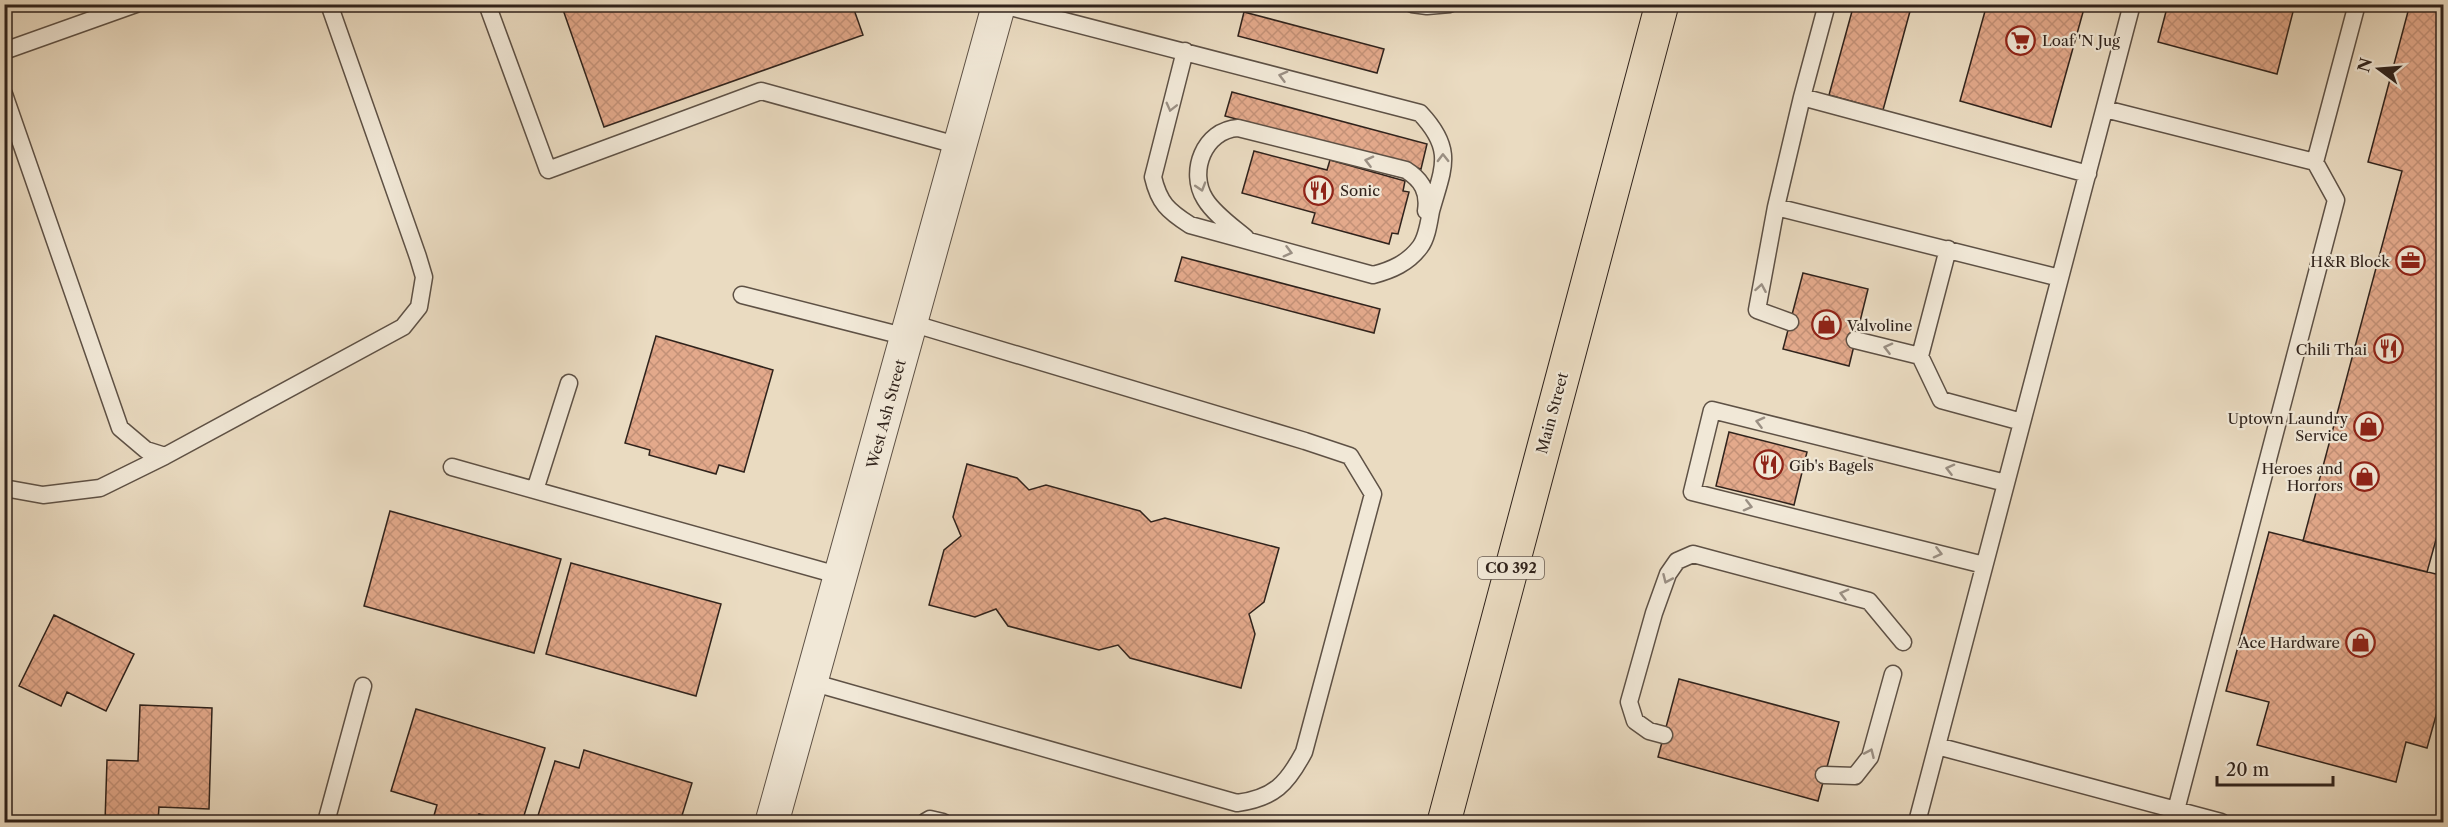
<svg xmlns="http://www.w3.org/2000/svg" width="2448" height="827" font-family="'Libre Caslon Text',serif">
  <defs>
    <pattern id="building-cross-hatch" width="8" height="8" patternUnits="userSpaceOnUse" patternTransform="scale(1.5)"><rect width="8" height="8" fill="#e3a98b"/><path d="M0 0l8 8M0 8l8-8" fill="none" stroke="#c39177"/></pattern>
  </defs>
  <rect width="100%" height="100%" fill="#eadbc1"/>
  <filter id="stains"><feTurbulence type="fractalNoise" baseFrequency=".00333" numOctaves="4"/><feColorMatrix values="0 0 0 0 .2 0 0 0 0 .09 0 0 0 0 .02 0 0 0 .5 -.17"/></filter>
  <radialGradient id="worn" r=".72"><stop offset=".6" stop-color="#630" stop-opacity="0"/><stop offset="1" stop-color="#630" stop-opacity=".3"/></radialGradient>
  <path fill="url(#building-cross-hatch)" stroke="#30231c" stroke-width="1.5" d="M 561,4 L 852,4 L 863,35 L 604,127 Z
    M 1854,4 L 1912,4 L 1883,110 L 1829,95 Z
    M 1987,4 L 2085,5 L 2051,127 L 1960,101 Z
    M 2168,4 L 2295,4 L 2277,74 L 2158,42 Z
    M 2410,4 L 2425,4 L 2444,9 L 2444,511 L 2427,572 L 2303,541 L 2402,171 L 2368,162 Z
    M 1244,12 L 1384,49 L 1377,73 L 1238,36 Z
    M 1232,92 L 1427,144 L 1421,169 L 1225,116 Z
    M 1254,151 L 1327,170 L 1330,160 L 1405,181 L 1403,191 L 1409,192 L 1398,234 L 1392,233 L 1389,244 L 1312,223 L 1315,213 L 1242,193 Z
    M 1182,257 L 1380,309 L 1374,333 L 1175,281 Z
    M 1803,273 L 1868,289 L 1849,366 L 1783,349 Z
    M 656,336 L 773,370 L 744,472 L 719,465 L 716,474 L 649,455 L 650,450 L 625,443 Z
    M 1729,432 L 1807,452 L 1794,505 L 1716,486 Z
    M 967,464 L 1017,478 L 1029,490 L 1046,485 L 1140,511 L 1151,522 L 1165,518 L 1279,548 L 1264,602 L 1249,614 L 1255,634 L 1241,688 L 1130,658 L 1118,645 L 1099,650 L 1008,626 L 996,609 L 975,617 L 929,605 L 944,550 L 961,536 L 953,517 Z
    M 390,511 L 561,559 L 534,653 L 364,606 Z
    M 2269,532 L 2444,576 L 2444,687 L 2427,748 L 2406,742 L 2396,782 L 2257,745 L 2269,702 L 2226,691 Z
    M 571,563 L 721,604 L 696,696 L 546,654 Z
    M 54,615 L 134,654 L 106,711 L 67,692 L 61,706 L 19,686 Z
    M 1679,679 L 1839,722 L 1818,801 L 1658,757 Z
    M 140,705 L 212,708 L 209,809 L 159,807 L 158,822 L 105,822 L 107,760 L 138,761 Z
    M 416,709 L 545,748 L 522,822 L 506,822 L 479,814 L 476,822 L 445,822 L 433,819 L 437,805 L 391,791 Z
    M 584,750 L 692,783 L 680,822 L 536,822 L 555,761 L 579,768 Z"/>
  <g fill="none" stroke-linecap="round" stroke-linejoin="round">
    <defs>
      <path id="lane" d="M 487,4 L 548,170 L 761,91 L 960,146
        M 999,4 L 1420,113 C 1455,150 1443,168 1431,211 C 1429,222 1427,238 1420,247 C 1408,263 1392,270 1373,275 L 1190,225 C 1168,211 1159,203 1153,177 L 1185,51
        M 1412,4 L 1427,6 L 1450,4
        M 1827,4 L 1802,97 L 2088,174
        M 4,51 L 136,4
        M 4,94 L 120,428 L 146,450 L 165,456 L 403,327 L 419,307 L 424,277 L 418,257 L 329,4
        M 1802,97 L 1776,207 L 2060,278
        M 2105,109 L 2315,162
        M 1776,207 L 1757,310 L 1790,322
        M 1246,238 C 1233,227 1214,214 1205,199 C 1188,172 1204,130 1238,128 L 1406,170 C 1422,180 1429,192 1426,211
        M 1948,249 L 1920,356 L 1941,400 L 2022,422
        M 742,295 L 907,337
        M 1855,340 L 1920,356
        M 452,467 L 841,576
        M 4,488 L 43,495 L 100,488 L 165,456
        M 535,490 L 569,383
        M 1984,565 L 1692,492 L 1712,410 L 2006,483
        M 811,682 L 1237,803 C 1274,798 1287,784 1304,752 L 1373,494 L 1350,456 L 1305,441 L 911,323
        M 1664,735 L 1649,731 L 1635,721 L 1629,702 L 1654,613 L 1668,574 L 1677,561 L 1693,554 L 1869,601 L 1903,642
        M 1937,746 L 2221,822
        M 1824,775 L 1855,776 L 1870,757 L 1893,674
        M 2176,810 L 2336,200 L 2315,162 L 2357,4
        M 326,822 L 363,686
        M 925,822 L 930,819 L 943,822
        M 1917,822 L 2132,4"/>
      <path id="street" d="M 772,822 L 999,4"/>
      <path id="primary" d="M 1444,822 L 1662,4"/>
    </defs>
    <use href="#lane" stroke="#5e5145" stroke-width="19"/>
    <use href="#street" stroke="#5e5145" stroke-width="35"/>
    <use href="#primary" stroke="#30231c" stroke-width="35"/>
    <use href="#lane" stroke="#f1e8d7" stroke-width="16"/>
    <use href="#street" stroke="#f1e8d7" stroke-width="33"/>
    <use href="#primary" stroke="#eadbc1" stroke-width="33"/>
  </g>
  <defs><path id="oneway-chevron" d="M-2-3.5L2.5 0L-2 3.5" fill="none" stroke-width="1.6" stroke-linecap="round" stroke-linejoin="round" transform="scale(1.5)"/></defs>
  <g stroke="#9a8f83">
    <use href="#oneway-chevron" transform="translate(1283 76) rotate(-165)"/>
    <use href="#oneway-chevron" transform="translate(1171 107) rotate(104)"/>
    <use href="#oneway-chevron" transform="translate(1443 158) rotate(-91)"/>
    <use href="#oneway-chevron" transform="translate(1369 161) rotate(-166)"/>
    <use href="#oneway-chevron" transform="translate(1201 187) rotate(73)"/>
    <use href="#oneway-chevron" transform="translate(1288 252) rotate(15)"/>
    <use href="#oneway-chevron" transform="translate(1761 288) rotate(-80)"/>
    <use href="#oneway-chevron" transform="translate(1888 348) rotate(-166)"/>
    <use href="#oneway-chevron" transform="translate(1760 422) rotate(-166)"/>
    <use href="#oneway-chevron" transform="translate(1950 469) rotate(-166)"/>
    <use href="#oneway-chevron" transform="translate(1748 506) rotate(14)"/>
    <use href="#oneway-chevron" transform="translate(1938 553) rotate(14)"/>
    <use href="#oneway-chevron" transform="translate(1667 579) rotate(114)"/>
    <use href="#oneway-chevron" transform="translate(1844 594) rotate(-165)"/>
    <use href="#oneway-chevron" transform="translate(1870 753) rotate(-66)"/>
  </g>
  <defs>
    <symbol id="supermarket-ring" viewBox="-11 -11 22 22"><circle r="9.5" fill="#f1e8d7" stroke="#8f2418" stroke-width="1.5"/><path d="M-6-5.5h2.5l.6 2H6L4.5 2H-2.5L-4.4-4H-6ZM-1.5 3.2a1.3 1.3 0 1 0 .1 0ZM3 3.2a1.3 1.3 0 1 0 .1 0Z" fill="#8f2418"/></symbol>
    <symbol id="restaurant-ring" viewBox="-11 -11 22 22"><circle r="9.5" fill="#f1e8d7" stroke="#8f2418" stroke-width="1.5"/><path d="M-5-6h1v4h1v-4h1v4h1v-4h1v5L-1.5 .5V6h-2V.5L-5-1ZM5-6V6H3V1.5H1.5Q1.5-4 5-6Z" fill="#8f2418"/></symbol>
    <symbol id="office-ring" viewBox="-11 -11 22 22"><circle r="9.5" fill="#f1e8d7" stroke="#8f2418" stroke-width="1.5"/><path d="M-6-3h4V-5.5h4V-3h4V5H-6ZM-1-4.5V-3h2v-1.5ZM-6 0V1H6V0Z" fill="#8f2418"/></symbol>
    <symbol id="shop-ring" viewBox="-11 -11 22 22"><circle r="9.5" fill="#f1e8d7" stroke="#8f2418" stroke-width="1.5"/><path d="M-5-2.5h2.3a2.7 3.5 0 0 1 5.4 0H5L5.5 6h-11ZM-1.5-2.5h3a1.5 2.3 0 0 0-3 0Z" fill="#8f2418"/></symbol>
  </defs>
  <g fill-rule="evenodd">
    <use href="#supermarket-ring" x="2004" y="24" width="33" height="33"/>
    <use href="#restaurant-ring" x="1302" y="174" width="33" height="33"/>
    <use href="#office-ring" x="2394" y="244" width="33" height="33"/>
    <use href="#shop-ring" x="1810" y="308" width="33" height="33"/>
    <use href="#restaurant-ring" x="2372" y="332" width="33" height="33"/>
    <use href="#shop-ring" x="2352" y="410" width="33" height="33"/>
    <use href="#restaurant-ring" x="1752" y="448" width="33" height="33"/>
    <use href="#shop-ring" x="2348" y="460" width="33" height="33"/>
    <use href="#shop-ring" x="2344" y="626" width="33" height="33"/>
  </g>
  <g text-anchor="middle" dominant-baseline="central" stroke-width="4.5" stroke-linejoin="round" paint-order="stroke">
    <rect fill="#f1e8d7" stroke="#6a5e54" stroke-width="1.5" x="1478" y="557" width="66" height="22" rx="4.5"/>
    <g font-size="14" font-weight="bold" fill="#30231c">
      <text x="1511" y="568">CO 392</text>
    </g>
    <g font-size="15" fill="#30231c" stroke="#f1e8d7" text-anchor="end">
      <text x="2042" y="40" text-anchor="start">Loaf 'N Jug</text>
      <text x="1340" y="190" text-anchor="start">Sonic</text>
      <text x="2390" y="261">H&amp;R Block</text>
      <text x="1847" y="325" text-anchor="start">Valvoline</text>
      <text x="2367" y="349">Chili Thai</text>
      <text x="2348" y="418">Uptown Laundry<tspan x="2348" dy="17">Service</tspan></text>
      <text x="1789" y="465" text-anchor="start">Gib's Bagels</text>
      <text x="2343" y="468">Heroes and<tspan x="2343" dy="17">Horrors</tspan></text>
      <text x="2340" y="642">Ace Hardware</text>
    </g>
    <g font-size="15" fill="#30231c" stroke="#f1e8d7">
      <text transform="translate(1552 413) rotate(-75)">Main Street</text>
      <text transform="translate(886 414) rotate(-75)">West Ash Street</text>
    </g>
  </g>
  <rect width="2448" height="827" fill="none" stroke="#eadbc1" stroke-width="24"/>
  <rect x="6" y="6" width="2436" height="815" fill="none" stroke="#30231c" stroke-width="3"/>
  <rect x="12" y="12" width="2424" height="803" fill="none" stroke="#30231c" stroke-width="1.5"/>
  <g transform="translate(2379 69) rotate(286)" stroke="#f1e8d7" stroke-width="4.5" paint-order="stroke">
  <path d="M0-4.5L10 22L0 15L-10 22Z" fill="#30231c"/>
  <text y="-9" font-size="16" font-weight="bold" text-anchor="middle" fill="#30231c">N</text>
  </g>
  <path d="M2217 776v9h116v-9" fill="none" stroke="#30231c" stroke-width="3"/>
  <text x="2226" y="776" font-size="18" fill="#30231c" stroke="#f1e8d7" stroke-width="4.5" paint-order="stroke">20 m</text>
  <rect width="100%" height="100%" filter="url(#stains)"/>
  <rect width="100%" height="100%" fill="url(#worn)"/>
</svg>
